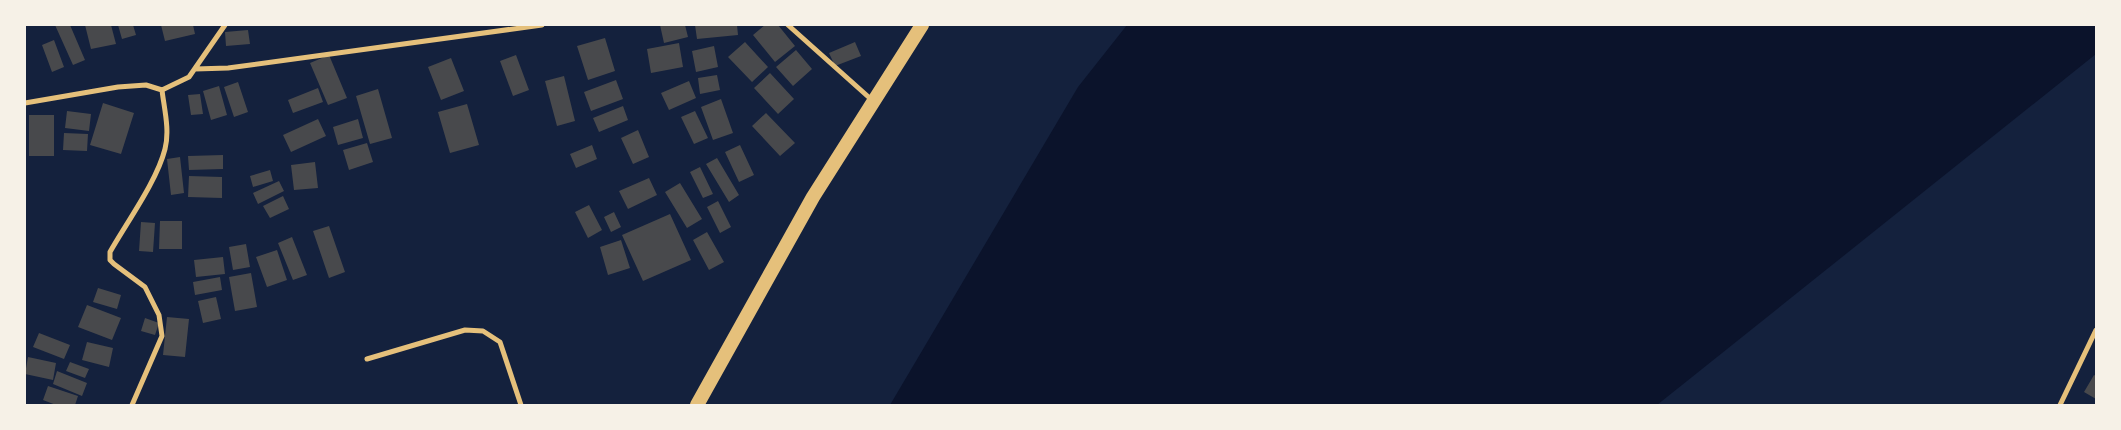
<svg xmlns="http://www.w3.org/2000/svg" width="2121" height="430" font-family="Cabin,sans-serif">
  <rect width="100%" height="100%" fill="#14213d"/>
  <path fill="#0b132b" d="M 1127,25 L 2096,25 L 2096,54 L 1657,405 L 890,405 L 1078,87 Z"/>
  <path fill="#48494c" d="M 55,25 L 70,25 L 85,60 L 73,65 Z
    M 85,25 L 111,25 L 116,44 L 91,49 Z
    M 118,25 L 133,25 L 136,35 L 122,39 Z
    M 161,25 L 193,25 L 195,34 L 165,41 Z
    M 660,25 L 685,25 L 688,37 L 664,43 Z
    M 695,25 L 737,25 L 738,35 L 697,39 Z
    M 765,25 L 778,25 L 795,46 L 775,62 L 753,35 Z
    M 248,30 L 250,44 L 226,46 L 225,32 Z
    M 605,38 L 615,71 L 588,80 L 577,46 Z
    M 54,40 L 64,67 L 52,72 L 42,45 Z
    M 745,42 L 768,67 L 752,82 L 728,57 Z
    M 855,42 L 861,56 L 835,66 L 829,53 Z
    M 679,43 L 683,67 L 651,73 L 647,49 Z
    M 714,46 L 718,67 L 696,72 L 692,51 Z
    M 796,50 L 812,69 L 793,86 L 776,67 Z
    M 329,55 L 347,98 L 328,105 L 310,63 Z
    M 516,55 L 529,90 L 513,96 L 500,61 Z
    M 451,58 L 464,91 L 441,100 L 428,67 Z
    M 770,73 L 794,99 L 778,114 L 754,88 Z
    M 717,75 L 720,90 L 700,94 L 698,78 Z
    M 564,76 L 575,121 L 557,126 L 545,81 Z
    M 616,80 L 623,99 L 591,111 L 584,92 Z
    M 689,81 L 696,98 L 669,110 L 661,93 Z
    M 238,82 L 248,112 L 234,117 L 224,87 Z
    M 219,86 L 227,115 L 211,120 L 203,91 Z
    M 318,88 L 323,102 L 293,113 L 288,100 Z
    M 378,89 L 392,138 L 370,144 L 356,96 Z
    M 200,94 L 203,114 L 191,115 L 188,95 Z
    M 721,99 L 733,133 L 713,140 L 701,107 Z
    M 103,103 L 134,113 L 121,154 L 90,145 Z
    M 467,104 L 479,145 L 450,153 L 438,112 Z
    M 623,106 L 628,120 L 599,132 L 593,118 Z
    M 67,111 L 91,114 L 89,131 L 65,128 Z
    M 695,111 L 708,138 L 694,144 L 681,117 Z
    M 766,113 L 795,143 L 780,156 L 752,126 Z
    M 29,115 L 54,115 L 54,156 L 29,156 Z
    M 318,119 L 326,136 L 291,152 L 283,135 Z
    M 358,119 L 363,138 L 338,145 L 333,127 Z
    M 638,130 L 649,157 L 633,164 L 621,138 Z
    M 64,133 L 88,134 L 87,151 L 63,150 Z
    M 367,143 L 373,162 L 349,170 L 343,150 Z
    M 592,145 L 597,159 L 576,168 L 570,154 Z
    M 740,145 L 754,175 L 739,182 L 725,152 Z
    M 223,155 L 223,169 L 189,170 L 188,156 Z
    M 180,157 L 184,193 L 171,195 L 167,159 Z
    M 717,158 L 739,195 L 729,202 L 706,164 Z
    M 315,162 L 318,188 L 294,190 L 291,165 Z
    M 700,167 L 713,194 L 703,198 L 690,172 Z
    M 270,170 L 273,181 L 253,187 L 250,176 Z
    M 189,176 L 222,177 L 222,198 L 188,197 Z
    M 649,178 L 657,195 L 628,209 L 619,191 Z
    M 279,181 L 284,191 L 258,204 L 253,193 Z
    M 680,183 L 702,219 L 687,228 L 665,192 Z
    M 283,196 L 289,209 L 270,218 L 263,206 Z
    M 718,201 L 731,227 L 720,233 L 707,207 Z
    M 589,205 L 602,230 L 588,238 L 575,212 Z
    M 614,212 L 621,227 L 611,232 L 604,217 Z
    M 670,214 L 691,260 L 643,281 L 622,235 Z
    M 160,221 L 182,221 L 182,249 L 159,249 Z
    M 141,222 L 155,223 L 153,252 L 139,251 Z
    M 329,226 L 345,272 L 329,278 L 313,231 Z
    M 707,232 L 724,262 L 709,270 L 693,240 Z
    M 292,237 L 307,275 L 293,280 L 278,243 Z
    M 621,240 L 630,268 L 608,275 L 600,247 Z
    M 246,244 L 250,267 L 233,270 L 229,247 Z
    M 277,250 L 287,280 L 267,287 L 256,257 Z
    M 223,257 L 225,274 L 196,277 L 194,260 Z
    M 251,273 L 257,307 L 235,311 L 229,277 Z
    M 220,277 L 222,290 L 195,295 L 193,282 Z
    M 98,288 L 121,295 L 117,309 L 93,302 Z
    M 216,297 L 221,319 L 203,323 L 198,301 Z
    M 87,305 L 121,318 L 112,340 L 78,327 Z
    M 167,317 L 189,319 L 185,357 L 163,355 Z
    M 145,318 L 159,323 L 155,335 L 141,331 Z
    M 39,333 L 70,345 L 64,359 L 33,347 Z
    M 87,342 L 113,348 L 109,367 L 82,360 Z
    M 28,357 L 56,363 L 53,380 L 25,374 Z
    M 70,362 L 89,369 L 85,378 L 66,371 Z
    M 57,371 L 87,383 L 82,396 L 53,384 Z
    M 2094,375 L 2096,376 L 2096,399 L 2084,392 Z
    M 48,386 L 78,396 L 75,405 L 56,405 L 43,400 Z"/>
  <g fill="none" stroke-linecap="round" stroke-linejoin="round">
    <path stroke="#e5c07b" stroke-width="5" d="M 788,25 L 873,101
      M 195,69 L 228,68 L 542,25
      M 162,90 L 189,77 L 225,25
      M 25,103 L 118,87 L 146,85 L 162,90 C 164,108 170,130 165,149 C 157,181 127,222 110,252 L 110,260 L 114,264 L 145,287 L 159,315 L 162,336 L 132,405
      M 367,359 L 465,330 L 483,331 L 500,342 L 521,405
      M 2060,405 L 2096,330"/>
    <path stroke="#e5c07b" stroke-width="14" d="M 697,405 L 813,197 L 922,25"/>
  </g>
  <rect width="2121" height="430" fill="none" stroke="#f6f1e7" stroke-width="52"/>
</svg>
